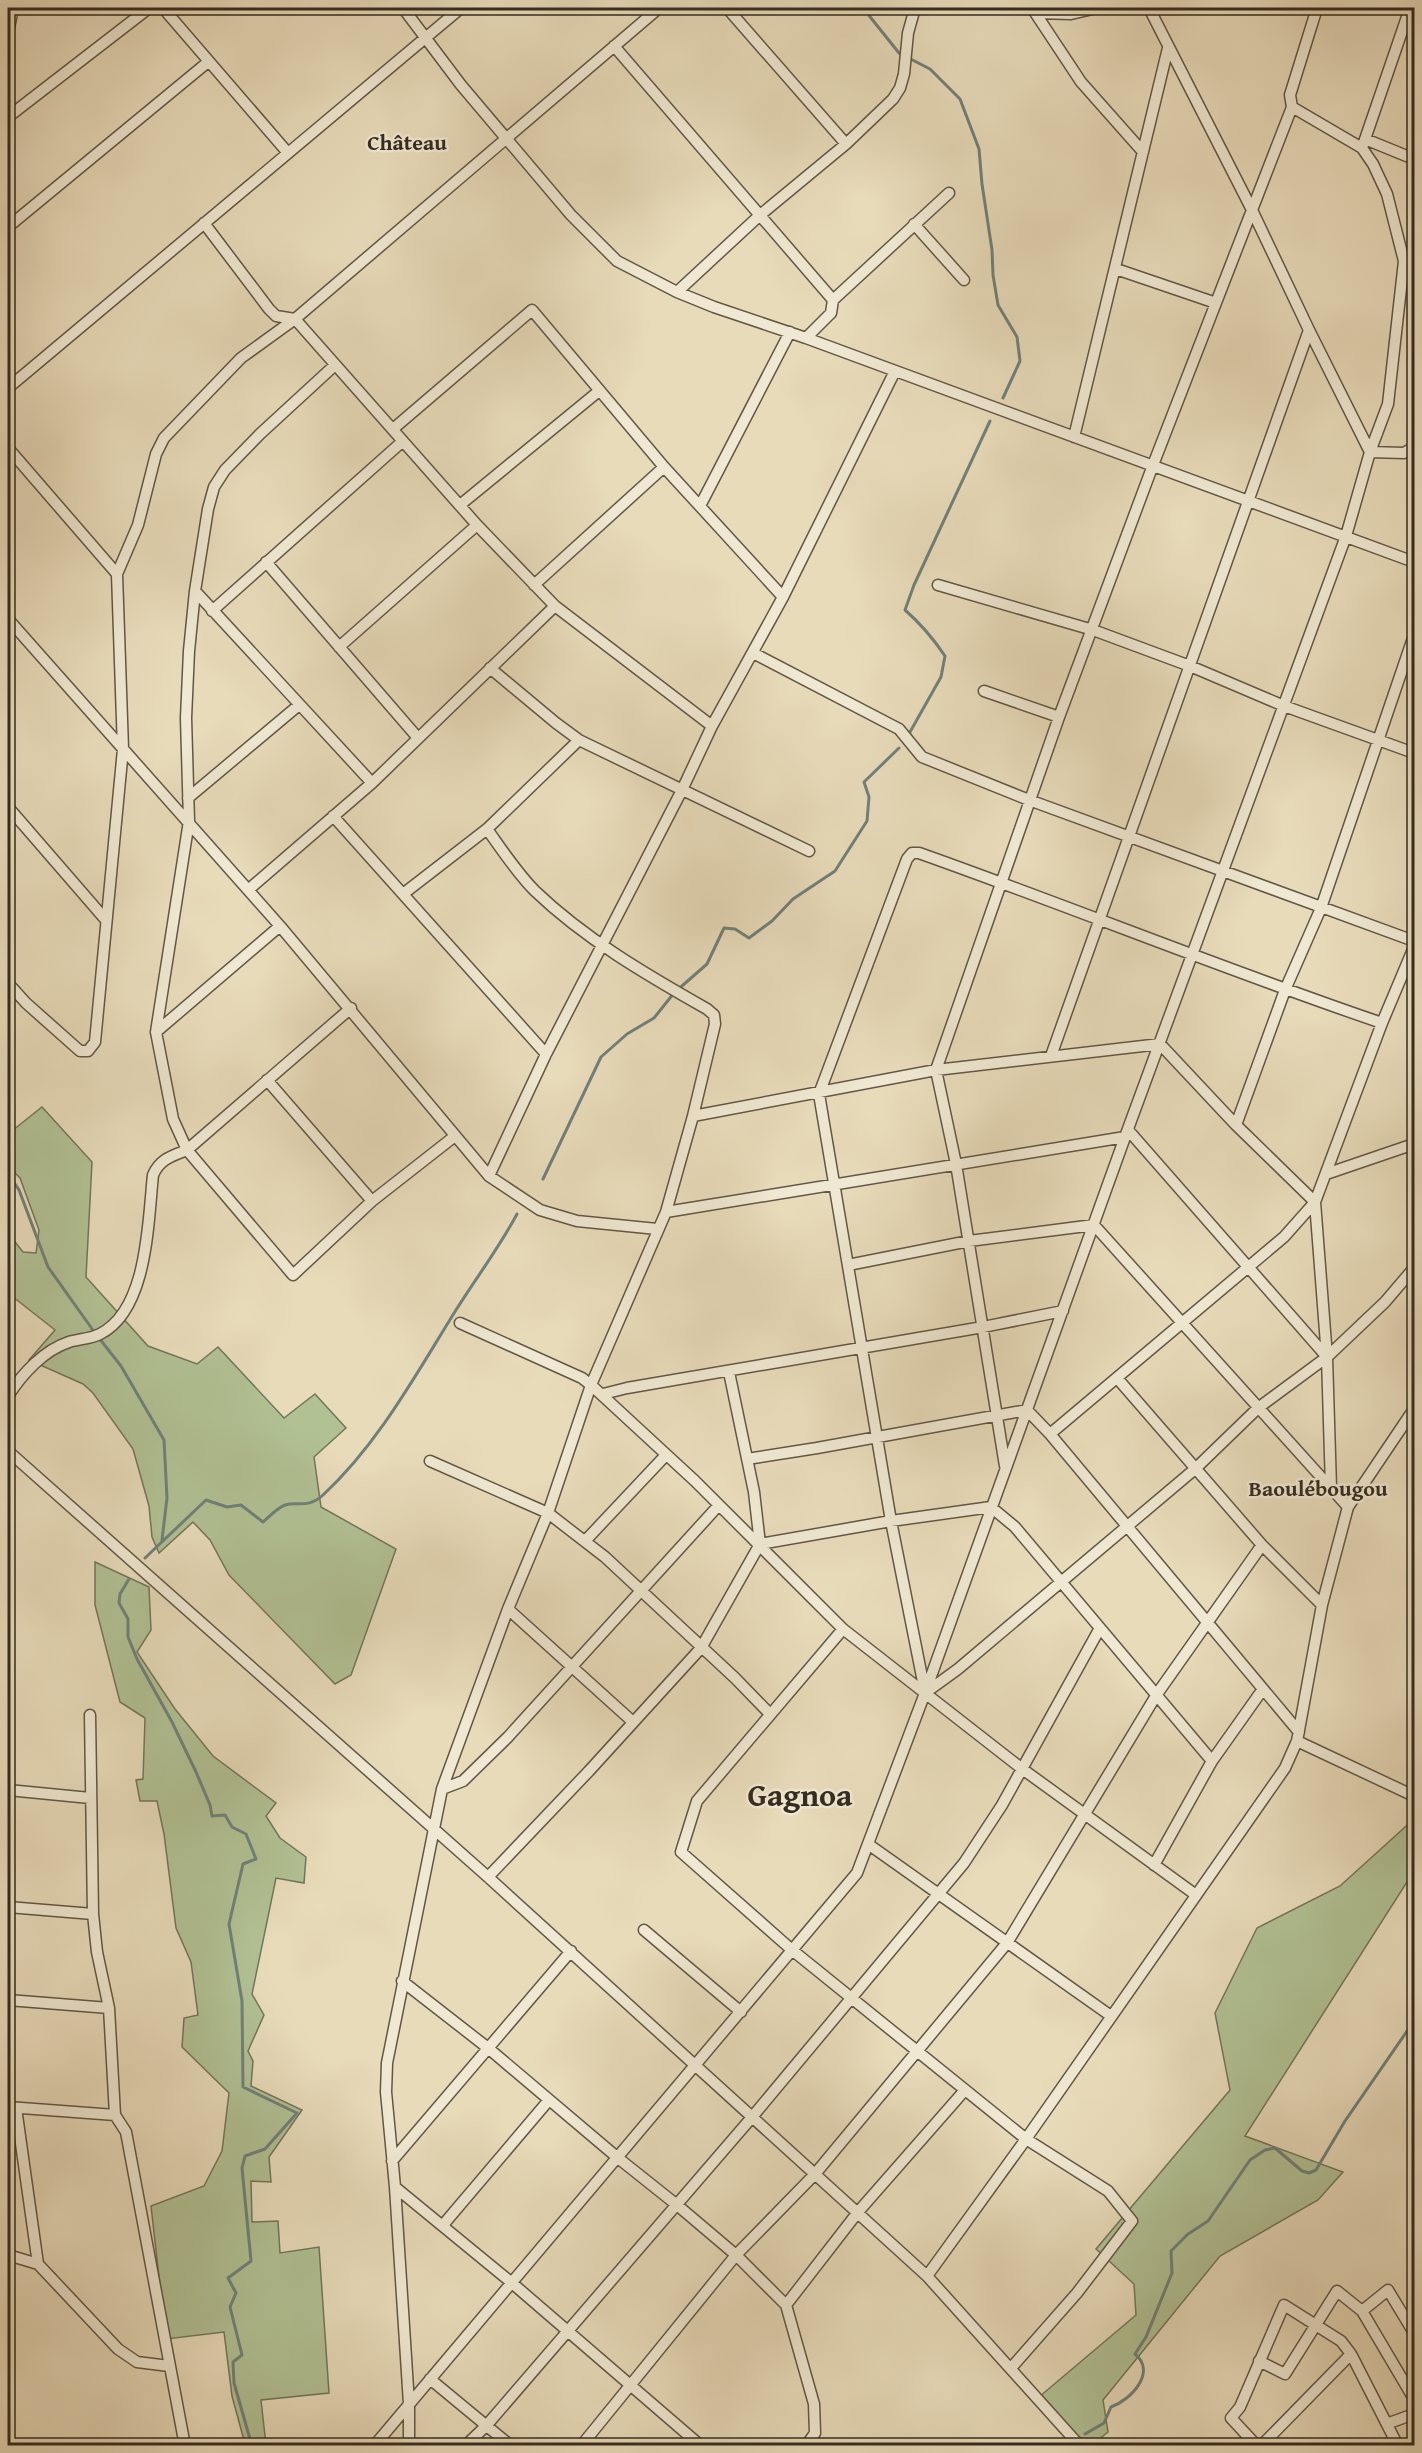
<svg xmlns="http://www.w3.org/2000/svg" width="1422" height="2453" font-family="'Gentium Book Plus',serif">
  <rect width="100%" height="100%" fill="#e8dbba"/>
  <filter id="stains"><feTurbulence type="fractalNoise" baseFrequency=".00333" numOctaves="4"/><feColorMatrix values="0 0 0 0 .2 0 0 0 0 .09 0 0 0 0 .02 0 0 0 .5 -.17"/></filter>
  <radialGradient id="worn" r=".72"><stop offset=".6" stop-color="#630" stop-opacity="0"/><stop offset="1" stop-color="#630" stop-opacity=".3"/></radialGradient>
  <path fill="#b1c194" stroke="#72765a" stroke-width="1.5" d="M 42,1107 L 92,1162 L 86,1277 L 148,1346 L 197,1364 L 218,1347 L 284,1418 L 315,1394 L 346,1428 L 314,1457 L 321,1507 L 396,1549 L 351,1675 L 335,1684 L 229,1575 L 210,1540 L 193,1522 L 159,1553 L 152,1537 L 149,1506 L 133,1449 L 93,1393 L 83,1384 L 29,1360 L 55,1330 L 8,1293 L 8,1233 L 23,1252 L 36,1253 L 39,1230 L 20,1178 L 8,1166 L 8,1134 Z
    M 95,1562 L 149,1587 L 151,1630 L 137,1652 L 175,1709 L 213,1756 L 276,1803 L 266,1816 L 280,1838 L 306,1857 L 304,1883 L 276,1878 L 252,1994 L 264,2015 L 248,2051 L 253,2061 L 251,2086 L 302,2110 L 269,2157 L 271,2182 L 251,2181 L 252,2222 L 278,2221 L 280,2253 L 319,2247 L 329,2393 L 261,2400 L 266,2445 L 245,2444 L 232,2396 L 224,2332 L 166,2339 L 151,2206 L 204,2186 L 222,2151 L 229,2093 L 182,2047 L 184,2018 L 198,2015 L 191,1962 L 176,1928 L 164,1834 L 157,1801 L 140,1801 L 136,1780 L 143,1779 L 145,1718 L 120,1702 L 95,1605 Z
    M 1414,1819 L 1414,1871 L 1245,2136 L 1343,2172 L 1318,2200 L 1220,2256 L 1103,2400 L 1108,2432 L 1092,2445 L 1073,2433 L 1039,2397 L 1136,2315 L 1134,2284 L 1096,2249 L 1230,2090 L 1215,2013 L 1257,1928 L 1340,1886 Z"/>
  <g fill="none" stroke-linecap="round" stroke-linejoin="round">
    <path stroke="#70817a" stroke-width="3" d="M 863,8 L 899,53 L 930,69 L 960,99 L 979,149 L 982,184 L 992,250 L 993,275 L 998,305 L 1017,337 L 1020,361 L 1003,398
      M 910,732 L 941,677 L 945,656 C 933,638 921,624 905,610 L 914,585 L 990,421
      M 8,1173 L 19,1190 L 48,1267 L 95,1333
      M 543,1179 L 601,1057 L 627,1034 L 654,1018 L 674,993 L 707,964 L 724,928 L 735,929 L 749,938 L 772,921 L 793,899 L 835,871 L 867,821 L 869,797 L 864,782 L 899,748
      M 99,1338 L 121,1366 L 164,1440 L 167,1498 L 162,1540
      M 145,1558 L 206,1500 L 227,1507 L 241,1505 L 263,1522 C 269,1517 277,1508 285,1505 C 297,1501 308,1509 323,1495 C 379,1443 416,1374 456,1310 C 476,1278 499,1248 517,1214
      M 129,1579 L 120,1594 L 119,1603 L 128,1619 L 128,1637 L 137,1659 L 172,1722 L 196,1772 L 210,1805 L 212,1816 L 225,1815 L 232,1827 L 246,1834 L 256,1859 L 243,1864 L 229,1924 L 242,2001 L 243,2087 L 297,2113 L 265,2149 L 245,2156 L 242,2168 L 251,2261 L 228,2278 L 236,2293 L 230,2307 L 242,2355 L 233,2362 L 234,2383 L 252,2446
      M 1085,2434 L 1104,2423 L 1111,2407 C 1131,2400 1157,2372 1135,2354 L 1146,2337 L 1172,2273 L 1171,2251 L 1188,2234 L 1208,2221 L 1250,2160 L 1265,2150 L 1275,2148 L 1302,2171 L 1309,2173 L 1316,2170 L 1345,2121 L 1414,2021"/>
    <defs>
      <path id="minor" d="M 163,8 L 288,153
        M 403,8 L 461,85 L 571,215 L 617,261 L 677,292 L 714,307 L 806,338 L 1414,562
        M 727,8 L 846,144
        M 1032,8 L 1081,82 L 1143,152
        M 1149,8 L 1252,210 L 1309,330 L 1370,452 L 1404,453 L 1414,447
        M 1037,13 L 1071,14 L 1097,8
        M 8,33 L 13,8
        M 614,46 L 833,300 L 831,313 L 806,338
        M 8,117 L 149,8
        M 1365,139 L 1414,159
        M 1362,148 L 1410,8
        M 204,223 L 269,309 L 276,316 L 295,319 L 477,525 L 555,606 L 712,726
        M 914,224 L 964,280
        M 8,227 L 208,62
        M 1116,269 L 1216,303
        M 677,292 L 759,216 L 846,144 L 893,99 L 900,88 L 904,74 L 908,33 L 915,8
        M 833,300 L 949,193
        M 335,365 L 260,434 L 225,470 L 214,487 L 208,509 L 195,591 L 189,651 L 186,718 L 189,821 L 156,1032 L 173,1119 L 187,1150 L 293,1275 L 372,1201 L 455,1136
        M 8,388 L 461,8
        M 393,429 L 532,310 L 664,467 L 783,597
        M 1074,437 L 1168,48
        M 8,448 L 117,574
        M 460,505 L 599,391
        M 700,506 L 790,332
        M 266,562 L 418,738
        M 534,585 L 664,467
        M 938,585 L 1093,630 L 1190,666 L 1284,706 L 1414,753
        M 195,591 L 372,783
        M 212,611 L 403,441
        M 8,619 L 280,926 L 489,1176 L 540,1210 L 577,1221 L 657,1229
        M 339,647 L 477,525
        M 753,653 L 899,729 L 922,757 L 1029,800 L 1414,941
        M 490,668 L 556,723 L 579,740 L 809,851
        M 984,691 L 1059,717
        M 188,798 L 299,705
        M 8,807 L 105,919
        M 333,816 L 546,1054
        M 248,890 L 372,783 L 555,606
        M 403,894 L 487,829 L 579,740
        M 8,983 L 26,1003 L 80,1051 L 88,1051 L 95,1042 L 123,749 L 117,574 L 138,525 L 156,454 L 164,438 L 241,358 L 295,319 L 659,8
        M 156,1032 L 280,926
        M 1051,1056 L 1309,330
        M 267,1080 L 372,1201
        M 693,1116 L 936,1070 L 1160,1044 L 1236,1125 L 1315,1202 L 1327,1357 L 1331,1488
        M 1236,1125 L 1285,990 L 1321,908 L 1414,635
        M 1129,1131 L 1327,1357
        M 1326,1174 L 1414,1144
        M 489,1176 L 546,1054 L 682,790 L 712,726 L 783,597 L 895,371
        M 666,1212 L 1125,1137
        M 848,1265 L 969,1241 L 1094,1225 L 1348,1507
        M 460,1323 L 582,1378 L 591,1385 L 695,1481 L 843,1629 L 1021,1768 L 1196,1895
        M 1117,1378 L 1262,1545 L 1322,1605
        M 603,1394 L 627,1388 L 983,1327 L 1063,1311
        M 8,1396 C 22,1374 44,1350 69,1342 C 79,1339 90,1339 100,1334 C 148,1310 148,1221 153,1175 C 160,1159 172,1156 187,1150 L 351,1008
        M 1050,1434 L 1284,1237 L 1315,1202 L 1382,1023 L 1414,947
        M 8,1451 L 488,1877 L 927,2276 L 1080,2446
        M 747,1459 L 817,1448 L 1027,1410 L 1050,1434 L 1299,1732
        M 430,1461 L 548,1513 L 605,1557 L 735,1678 L 770,1714
        M 1005,1466 L 956,1164 L 936,1070 L 1059,717 L 1153,465 L 1292,107 L 1290,95 L 1317,8
        M 585,1541 L 666,1455
        M 760,1544 L 891,1521 L 991,1507 L 1015,1527 L 1212,1761
        M 508,1609 L 633,1722
        M 843,1629 L 697,1801 L 681,1852 L 792,1950 L 1026,2139 L 1108,2191 L 1132,2221 L 1077,2293 L 1011,2368
        M 925,1692 L 891,1521 L 819,1094 L 907,859 L 912,853 L 919,853 C 1074,908 1226,970 1382,1023
        M 925,1693 L 958,1669 L 1195,1469 L 1258,1408 L 1327,1357 L 1385,1302 L 1414,1268
        M 90,1715 L 93,1914 L 97,1952 L 109,2008 L 115,2115 L 126,2132 L 185,2446
        M 1297,1741 L 1414,1796
        M 442,1789 L 463,1781 L 508,1737 L 719,1505
        M 8,1790 L 90,1798
        M 868,1844 L 1111,2016
        M 1154,1865 L 1212,1761 L 1263,1689
        M 488,1877 L 589,1771 L 701,1648 L 760,1544 L 754,1492 L 729,1372
        M 8,1907 L 93,1914
        M 644,1930 L 741,2012
        M 402,1981 L 488,2048 L 618,2158 L 677,2205 L 736,2255 L 786,2305 L 814,2404 L 815,2433 L 806,2446
        M 8,2000 L 109,2008
        M 8,2107 L 115,2115
        M 16,2108 L 38,2264
        M 392,2161 L 571,1951
        M 395,2187 L 512,2283 L 701,2446
        M 443,2225 L 549,2100
        M 8,2255 L 38,2264 L 118,2349 L 137,2362 L 169,2366
        M 927,2276 L 1026,2139 L 1285,1768 L 1297,1741 L 1322,1605 L 1348,1507 L 1414,1409
        M 786,2305 L 858,2212 L 965,2090
        M 1362,2311 L 1388,2290 L 1414,2333
        M 1259,2361 L 1285,2374 L 1337,2291 L 1362,2311 L 1414,2399
        M 430,2379 L 511,2446
        M 1389,2423 L 1414,2414
        M 374,2446 L 857,1873 L 925,1693 L 1125,1137 L 1346,536 L 1370,452 L 1388,404 L 1404,261 L 1387,194 L 1373,164 L 1362,148 L 1292,107
        M 409,2446 L 409,2404 L 395,2187 L 386,2092 L 387,2063 L 442,1789 L 508,1609 L 548,1513 L 591,1385 L 666,1212 L 693,1116 L 715,1024 L 714,1015 L 707,1009 C 647,975 585,939 535,891 C 517,873 502,850 487,829
        M 465,2446 L 486,2426 L 753,2116 L 964,1863 L 1002,1805 L 1100,1628
        M 581,2446 L 736,2255 L 815,2174 L 1007,1943 L 1157,1694 L 1262,1545
        M 1257,2446 L 1231,2418 L 1240,2407 L 1284,2305 L 1341,2341 L 1351,2354 L 1398,2446
        M 1261,2446 L 1351,2354"/>
    </defs>
    <use href="#minor" stroke="#615747" stroke-width="13"/>
    <use href="#minor" stroke="#f0e8d2" stroke-width="10"/>
  </g>
  <g text-anchor="middle" dominant-baseline="central" stroke-width="5" stroke-linejoin="round" paint-order="stroke">
    <g font-size="22" font-weight="bold" fill="#342b21" stroke="#f0e8d2">
      <text x="407" y="142">Château</text>
      <text x="1318" y="1488">Baoulébougou</text>
    </g>
    <g font-size="32" font-weight="bold" fill="#342b21" stroke="#f0e8d2">
      <text x="800" y="1794">Gagnoa</text>
    </g>
  </g>
  <rect width="1422" height="2453" fill="none" stroke="#e8dbba" stroke-width="30"/>
  <rect x="9" y="9" width="1404" height="2435" fill="none" stroke="#342b21" stroke-width="3"/>
  <rect x="15" y="15" width="1392" height="2423" fill="none" stroke="#342b21" stroke-width="1.5"/>
  <rect width="100%" height="100%" filter="url(#stains)"/>
  <rect width="100%" height="100%" fill="url(#worn)"/>
</svg>
